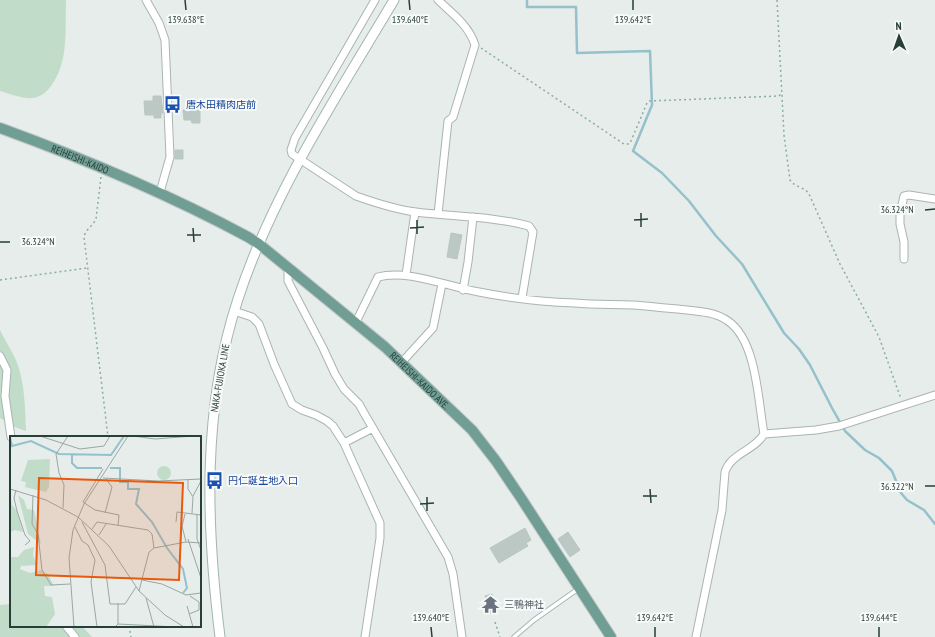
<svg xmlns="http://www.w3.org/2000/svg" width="935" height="637" font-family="'PT Sans Narrow','Noto Sans JP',sans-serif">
  <rect width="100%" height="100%" fill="#e6edea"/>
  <path fill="#c2dcca" d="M 0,0 L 66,0 C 65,29 69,62 51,86 C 46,92 41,97 33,98 C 23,99 10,94 0,91 Z
    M 0,330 C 5,340 11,350 16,360 C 25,382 25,408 26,431 L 15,427 L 0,418 Z
    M 11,604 L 11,626 L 82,626 L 92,637 L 0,637 L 0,605 Z"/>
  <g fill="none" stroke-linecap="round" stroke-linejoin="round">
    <path stroke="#95c1cc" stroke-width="2.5" d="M 527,0 L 527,7 L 576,7 L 577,53 L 650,51 L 652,105 L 633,151 L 662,173 L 689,201 L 716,236 L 742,264 L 784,333 L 799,349 L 810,365 L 832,408 L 845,431 L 865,450 L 879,458 L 892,471 L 901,493 L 907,500 L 924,510 L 935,524"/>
  </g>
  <path fill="#bcc8c4" stroke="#b9c6c1" d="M 153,96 L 161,96 L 163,113 L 161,113 L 161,118 L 154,118 L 154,115 L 145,115 L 144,101 L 153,101 Z
    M 200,109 L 200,123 L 192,123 L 191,120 L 184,120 L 183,110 Z
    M 175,150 L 183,150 L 183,159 L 175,159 Z
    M 451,233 L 462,235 L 457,259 L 447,257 Z
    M 525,528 L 531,540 L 526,543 L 528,546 L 499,563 L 490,548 Z
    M 568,532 L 580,550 L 570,557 L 558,539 Z
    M 492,594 L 497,611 L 490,614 L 485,596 Z"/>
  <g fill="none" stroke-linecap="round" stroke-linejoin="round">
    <defs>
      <path id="lane" d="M 514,637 L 534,620 L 578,589"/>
      <path id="street" d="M 146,0 L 159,23 L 165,40 L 170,157 L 160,192
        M 375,0 L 295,138 L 291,150 L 292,154 L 356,196 C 373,202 398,210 416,212 C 454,217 492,216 529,226 L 533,232 L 522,298
        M 438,214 L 448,121 L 453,117 L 475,45 C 469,26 453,14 438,0
        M 904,259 L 904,242 L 900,224 L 900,214 L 904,196 L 909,195 L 935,199
        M 288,267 L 288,281 L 323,348 L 335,374 L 344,389 L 359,404 L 364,413 L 448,557 L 453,574 L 462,637
        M 406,275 L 415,212
        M 463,290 L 468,262 L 473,217
        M 234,311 L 252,317 L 259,324 L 274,364 L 292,404 L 302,410 L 316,415 L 327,421 L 333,426 L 344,443 L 380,523 L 380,538 L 365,637
        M 356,322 L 378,277 C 408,269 448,287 479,292 C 509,298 545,302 575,303 C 595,305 614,304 633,305 C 648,306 663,308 678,309 C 695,311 714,311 728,321 C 757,341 758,401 764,434 C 754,451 731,453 725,472 L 722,510 L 696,637
        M 0,356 L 7,370 L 5,396 L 11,437
        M 402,362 L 433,328 L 442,284
        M 764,434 L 816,430 L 839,426 L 935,395
        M 344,443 L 373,428
        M 66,626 L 75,637"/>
      <path id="secondary" d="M 220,637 C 206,524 202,408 238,299 C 273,192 337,96 394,0"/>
      <g id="primary">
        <path id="s1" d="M 0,128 C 85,159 168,194 248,237 L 259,244 L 385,347 L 472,430 L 496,461 L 521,498 L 611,637"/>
      </g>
    </defs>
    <use href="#lane" stroke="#a9b5b1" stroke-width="5.5"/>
    <use href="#street" stroke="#a9b5b1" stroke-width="9"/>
    <use href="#secondary" stroke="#a3b5af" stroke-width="11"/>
    <use href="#primary" stroke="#c3c9c8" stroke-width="12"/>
    <path stroke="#8aada4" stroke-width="1.5" stroke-dasharray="2 3" stroke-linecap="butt" d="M 777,0 L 784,135 L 790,180 C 794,187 805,187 809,194 L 840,264 L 879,337 L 901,399
      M 481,48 L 624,144 L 629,144 L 631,141 L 647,103 L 649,101 L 779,96 L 781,94
      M 101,177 L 96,219 C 93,226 85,230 84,237 L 108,437
      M 0,280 L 87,268
      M 495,622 L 500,637
      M 129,626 L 131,637"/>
    <use href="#lane" stroke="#fff" stroke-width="3.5"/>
    <use href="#street" stroke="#fff" stroke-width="7"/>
    <use href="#secondary" stroke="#fff" stroke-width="9"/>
    <use href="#primary" stroke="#709e94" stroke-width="10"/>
  </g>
  <path fill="none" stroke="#273e39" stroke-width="1.5" d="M 185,0 L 186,10M 409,0 L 410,10M 633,0 L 633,10M 925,210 L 935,209M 641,213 L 641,227M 417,220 L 417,234M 634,220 L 648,219M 193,228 L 194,242M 410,228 L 424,227M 187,235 L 201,235M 0,242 L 10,242M 925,486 L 935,486M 650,489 L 651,503M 643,496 L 657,496M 427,497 L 427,511M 420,504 L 434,503M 431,627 L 432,637M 655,627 L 655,637M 879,627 L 879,637"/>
  <defs>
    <symbol id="bus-bare" viewBox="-9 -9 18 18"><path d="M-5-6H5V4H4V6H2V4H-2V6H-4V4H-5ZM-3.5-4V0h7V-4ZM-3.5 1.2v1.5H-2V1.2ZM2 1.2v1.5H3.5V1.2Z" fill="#1a4fb4" stroke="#f7faf8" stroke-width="2.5" paint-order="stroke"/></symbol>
    <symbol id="temple-bare" viewBox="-9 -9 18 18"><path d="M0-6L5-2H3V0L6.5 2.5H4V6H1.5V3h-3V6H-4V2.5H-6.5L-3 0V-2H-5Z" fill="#6b7280" stroke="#f7faf8" stroke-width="2.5" paint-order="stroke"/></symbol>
  </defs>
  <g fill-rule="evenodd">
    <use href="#bus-bare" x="160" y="92" width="25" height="25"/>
    <use href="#bus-bare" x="202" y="468" width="25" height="25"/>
    <use href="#temple-bare" x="478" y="592" width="25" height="25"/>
  </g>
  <g text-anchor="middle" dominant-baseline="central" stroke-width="4" stroke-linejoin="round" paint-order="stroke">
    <g font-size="10" fill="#164399" stroke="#f7faf8" text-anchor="start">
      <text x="186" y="104">唐木田精肉店前</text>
      <text x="228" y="480">円仁誕生地入口</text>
    </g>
    <g font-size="10" fill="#273e39" stroke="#f7faf8">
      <text stroke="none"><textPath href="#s1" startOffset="86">REIHEISHI-KAIDO</textPath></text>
      <text transform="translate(220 378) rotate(-80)">NAKA-FUJIOKA LINE</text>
      <text stroke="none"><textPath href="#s1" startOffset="495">REIHEISHI-KAIDO AVE.</textPath></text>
    </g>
    <g font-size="10" fill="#5b616d" stroke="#f7faf8" text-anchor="start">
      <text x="504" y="604">三鴨神社</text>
    </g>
  </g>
  <g transform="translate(10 436)">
    <rect width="191" height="191" fill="#e6edea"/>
    <path d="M 40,23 L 39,51 L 36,56 L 15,51 L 16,46 L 11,45 L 18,24 ZM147 37a7 7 0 1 1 14 0a7 7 0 1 1-14 0ZM 0,57 L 2,69 L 7,75 L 13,96 L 5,94 L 0,96 ZM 8,59 L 14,64 L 17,73 L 24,74 L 31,108 L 18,98 ZM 24,111 L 23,119 L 27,129 L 11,130 L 10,133 L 20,137 L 31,134 L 38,138 L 44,150 L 34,150 L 35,160 L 42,161 L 45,178 L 36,191 L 0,191 L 0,121 L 8,121 L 14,114 Z" fill="#c2dcca"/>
    <path fill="none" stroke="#95c1cc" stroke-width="2" d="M 0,1 L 2,10 L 21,5 L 49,18 L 101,19 L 114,0M 62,19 L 62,27 L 67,32 L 92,32M 100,32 L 110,32 L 110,46 L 118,46 L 118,53 L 129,53 L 126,68 L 142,86 L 157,112 L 173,133 L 177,152 L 173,157"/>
    <path fill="none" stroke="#9aa7a3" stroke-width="1" d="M 30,0 L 70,13 L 94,10 L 100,0M 123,0 L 145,3 L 183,0M 93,33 L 73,66 L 85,74 L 109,79 L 108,90M 93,42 L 148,45 L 191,43M 178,43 L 178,53 L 183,61 L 182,77M 0,53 L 36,64 L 68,81 L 99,110 L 129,155 L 155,179 L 174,191M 6,54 L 4,62 L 7,75 L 15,99 L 20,105 L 15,109M 23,59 L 22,88 L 28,98 L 32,134 L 41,149 L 60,148M 183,60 L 191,45M 53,72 L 54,49 L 49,37 L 46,18 L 58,0M 95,77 L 102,51 L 96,43M 175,78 L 172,90 L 176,106M 187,78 L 187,103 L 191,114M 72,86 L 95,129 L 100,168 L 115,168 L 126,151M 166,86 L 167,76 L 191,79M 65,91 L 72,105 L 78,109 L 85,124 L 81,146 L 87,191M 82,93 L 87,86 L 138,94 L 142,98 L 144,112M 89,99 L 96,88M 178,103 L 191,142M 132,144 L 152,148 L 176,159 L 191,157M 129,155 L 139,116 L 144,112 L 176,106 L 191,107M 136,162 L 144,191M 177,170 L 183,191M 179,178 L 189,174 L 189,166 L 180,160M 108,188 L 108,167M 64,191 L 59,122 L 63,94 L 74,68 L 118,0M 105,191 L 108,188 L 166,191"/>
    <path fill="#e8590c" fill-opacity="0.15" stroke="#e8590c" stroke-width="2" d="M 29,42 L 173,47 L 169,144 L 26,139 Z"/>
    <rect width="191" height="191" fill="none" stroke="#273e39" stroke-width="2"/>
  </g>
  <g font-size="10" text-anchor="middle" fill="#273e39" stroke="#f7faf8" stroke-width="4" stroke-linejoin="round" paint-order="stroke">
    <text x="186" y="23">139.638°E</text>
    <text x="410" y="23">139.640°E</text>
    <text x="633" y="23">139.642°E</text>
    <text x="897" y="213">36.324°N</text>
    <text x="38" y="245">36.324°N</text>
    <text x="897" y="490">36.322°N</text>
    <text x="431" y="621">139.640°E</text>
    <text x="655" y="621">139.642°E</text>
    <text x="879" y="621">139.644°E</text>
  </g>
  <g transform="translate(899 36) rotate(358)" stroke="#f7faf8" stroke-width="3" paint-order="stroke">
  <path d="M0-3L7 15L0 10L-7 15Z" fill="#273e39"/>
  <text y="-6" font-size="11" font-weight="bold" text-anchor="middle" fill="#273e39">N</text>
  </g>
</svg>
